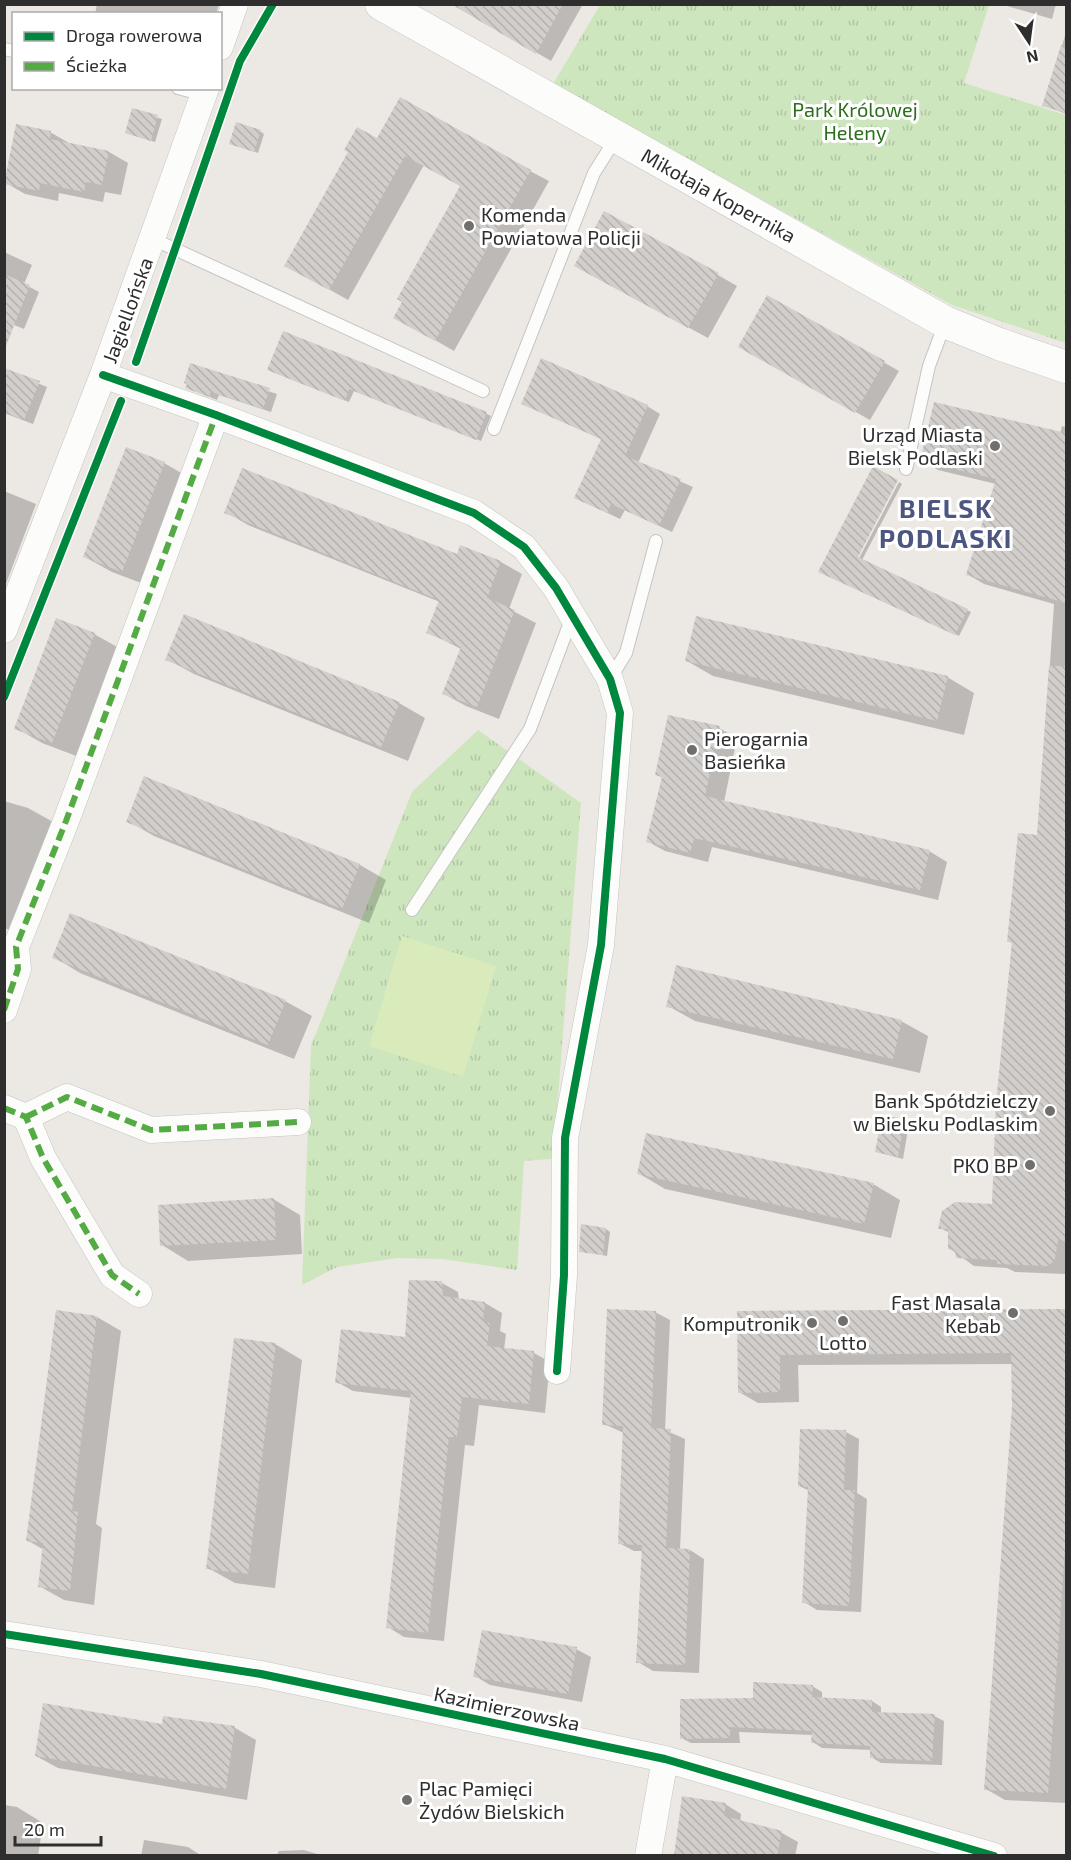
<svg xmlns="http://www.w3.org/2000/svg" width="1071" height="1860" font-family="'Exo 2',sans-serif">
  <defs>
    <pattern id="grass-tufts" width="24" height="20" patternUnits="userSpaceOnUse" patternTransform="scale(1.5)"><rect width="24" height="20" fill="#cee6be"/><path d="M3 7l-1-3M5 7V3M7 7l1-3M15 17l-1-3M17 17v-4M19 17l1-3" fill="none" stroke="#b1c6a4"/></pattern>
    <pattern id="building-back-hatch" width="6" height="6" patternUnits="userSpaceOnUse" patternTransform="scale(1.5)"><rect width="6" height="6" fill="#d1cecb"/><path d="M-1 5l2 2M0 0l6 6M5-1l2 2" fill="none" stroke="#b4b1af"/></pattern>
  </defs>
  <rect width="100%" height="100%" fill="#ece8e4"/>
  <path fill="url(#grass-tufts)" d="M 600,5 L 989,5 L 964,83 L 1066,115 L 1066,343 L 952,305 L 553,84 Z
    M 478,730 L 581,803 L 554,1148 L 551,1159 L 524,1161 L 517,1270 L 443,1259 L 397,1258 L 337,1267 L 302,1285 L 311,1046 L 412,792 Z"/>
  <path fill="#d9eabb" d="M 402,936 L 496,966 L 463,1077 L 369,1046 Z"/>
  <path fill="#0003" d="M 97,4 L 219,4 L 216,14 L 95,14 Z
    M 454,4 L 583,4 L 551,61 Z
    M 1000,4 L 1056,4 L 1052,19 Z
    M 1066,32 L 1066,114 L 1044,105 Z
    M 133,110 L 162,119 L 155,142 L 126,133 Z
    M 260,131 L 264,134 L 258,153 L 231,143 Z
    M 50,132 L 69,143 L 109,152 L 128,163 L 121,195 L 105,192 L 103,202 L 59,193 L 58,201 L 25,194 L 6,183 Z
    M 378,140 L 530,171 L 549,181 L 454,351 L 395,317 L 462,186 L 424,165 L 348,300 L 286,265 Z
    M 4,252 L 32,265 L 24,284 L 39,292 L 24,329 L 4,321 Z
    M 718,275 L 737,286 L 708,338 L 595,277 Z
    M 768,297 L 899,371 L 870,420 L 740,347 Z
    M 284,333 L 487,414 L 491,416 L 481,441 L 354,391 L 349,402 L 273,372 Z
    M 191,365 L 277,394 L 271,412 L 219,395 L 217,400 L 187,387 Z
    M 4,369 L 47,387 L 33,424 L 4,413 Z
    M 523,403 L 647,406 L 660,414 L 638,463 L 693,487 L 672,532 L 625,510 L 620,519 L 576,498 L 603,440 Z
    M 1062,426 L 1066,427 L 1066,688 L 1049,678 L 1054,604 L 984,584 L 967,574 L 996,484 L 938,470 L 921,460 L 1060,434 Z
    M 164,463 L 190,478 L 149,586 L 112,572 L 85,557 Z
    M 899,482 L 902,484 L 862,560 L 971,612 L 959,636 L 824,573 L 856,564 Z
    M 4,491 L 36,504 L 4,589 Z
    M 226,512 L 501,562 L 522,574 L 509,609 L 536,623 L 499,719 L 466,706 L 444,694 L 461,649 L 428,632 L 440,602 L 248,525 Z
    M 94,634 L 121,649 L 79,757 L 42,743 L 16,728 Z
    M 167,659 L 399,703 L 425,718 L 408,761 L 194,674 Z
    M 687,661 L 947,677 L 974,693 L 964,735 L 713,676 Z
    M 1048,701 L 1066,705 L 1065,1274 L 1015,1272 L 1007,1268 L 974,1266 L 949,1248 L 950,1233 L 940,1228 L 994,1206 L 1014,944 L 1008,941 L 1039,837 Z
    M 719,728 L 737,738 L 724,802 L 929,851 L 947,862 L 938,900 L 712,847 L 708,862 L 665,851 L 647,841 L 663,778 L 657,774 Z
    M 145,778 L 360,865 L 386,880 L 369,923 L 154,836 L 128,821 Z
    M 4,801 L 28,808 L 55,823 L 13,931 L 4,928 Z
    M 54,957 L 285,1001 L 312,1016 L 294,1059 L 80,973 Z
    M 668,1006 L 901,1021 L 928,1036 L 920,1073 L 695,1021 Z
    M 905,1120 L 909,1123 L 903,1159 L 877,1152 Z
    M 638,1173 L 873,1184 L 900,1200 L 891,1238 L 665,1189 Z
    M 273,1199 L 300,1215 L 302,1254 L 188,1261 L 162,1245 Z
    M 606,1229 L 610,1232 L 607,1256 L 581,1251 Z
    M 442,1283 L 458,1292 L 459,1300 L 485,1303 L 502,1313 L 500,1331 L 506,1334 L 504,1350 L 534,1353 L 550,1362 L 545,1413 L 479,1405 L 474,1446 L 465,1445 L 444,1641 L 404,1637 L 388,1627 L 412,1398 L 353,1391 L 337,1382 L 406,1338 Z
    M 1066,1310 L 1066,1803 L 1005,1800 L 986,1789 L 1013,1407 L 1013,1364 L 798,1365 L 799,1402 L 758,1403 L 739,1392 L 739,1313 Z
    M 655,1312 L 670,1320 L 665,1430 L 685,1439 L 680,1550 L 690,1550 L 704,1559 L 699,1673 L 653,1671 L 638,1662 L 643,1551 L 634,1551 L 619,1543 L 624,1433 L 604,1424 Z
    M 97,1317 L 121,1331 L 96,1524 L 102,1528 L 94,1605 L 64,1600 L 39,1586 L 44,1550 L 27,1540 Z
    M 275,1344 L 302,1360 L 275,1588 L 235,1583 L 208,1568 Z
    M 846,1432 L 859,1439 L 857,1493 L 867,1499 L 861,1612 L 817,1610 L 804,1602 L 810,1491 L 799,1486 Z
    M 576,1649 L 591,1657 L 582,1702 L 490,1685 L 475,1676 Z
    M 812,1686 L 822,1692 L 822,1699 L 872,1701 L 881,1707 L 881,1713 L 934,1716 L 944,1721 L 942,1765 L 881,1763 L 871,1757 L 872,1750 L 822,1748 L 813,1742 L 813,1735 L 739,1732 L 740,1743 L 691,1743 L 681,1738 L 754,1700 Z
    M 163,1725 L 235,1728 L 256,1740 L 247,1800 L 58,1768 L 36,1756 Z
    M 683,1798 L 725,1804 L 741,1814 L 740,1822 L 782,1833 L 798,1842 L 795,1856 L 674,1856 Z
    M 4,1805 L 17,1807 L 43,1823 L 38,1856 L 4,1856 Z
    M 144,1840 L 188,1847 L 202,1856 L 141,1856 Z
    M 304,1850 L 324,1856 L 276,1856 L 279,1851 Z"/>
  <path fill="url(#building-back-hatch)" d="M 451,4 L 563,4 L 536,54 Z
    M 1061,45 L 1066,46 L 1066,113 L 1042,106 Z
    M 400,97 L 531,170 L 435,341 L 393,318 L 402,302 L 397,299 L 460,186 L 405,156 L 329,290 L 284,266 L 348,152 L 344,150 L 357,127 L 377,138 Z
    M 132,108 L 158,115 L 151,141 L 125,133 Z
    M 236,122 L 261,130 L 254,152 L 229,144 Z
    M 16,124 L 51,131 L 50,139 L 109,151 L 102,185 L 86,182 L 84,192 L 40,183 L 39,191 L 4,184 Z
    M 604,211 L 719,273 L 688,328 L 574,266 Z
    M 4,274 L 30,285 L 6,346 L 4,346 Z
    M 767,295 L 885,361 L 855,413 L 738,347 Z
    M 283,331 L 487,412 L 476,440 L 349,389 L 345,401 L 267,370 Z
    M 541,358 L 648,405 L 625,456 L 681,479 L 659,526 L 611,504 L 607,513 L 574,498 L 601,439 L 521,404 Z
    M 190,363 L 270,388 L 263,409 L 211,392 L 209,397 L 185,388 L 187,384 L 184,383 Z
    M 4,368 L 40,381 L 24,420 L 4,412 Z
    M 934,402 L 1066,433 L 1066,603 L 966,575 L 996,479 L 920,461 Z
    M 126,447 L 165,462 L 122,572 L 83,557 Z
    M 873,466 L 898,480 L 858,557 L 968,609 L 955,635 L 818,572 Z
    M 242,468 L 457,554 L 460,545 L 501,561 L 487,598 L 515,610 L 477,707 L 442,694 L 461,647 L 426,633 L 439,600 L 224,513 Z
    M 184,614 L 400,702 L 381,747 L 165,660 Z
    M 696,616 L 948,676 L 937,721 L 685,661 Z
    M 56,618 L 95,633 L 52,743 L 14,729 Z
    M 1049,666 L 1066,666 L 1066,1208 L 1065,1241 L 1058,1240 L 1055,1259 L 1049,1266 L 997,1264 L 997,1260 L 956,1258 L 955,1250 L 948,1249 L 948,1229 L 938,1229 L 942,1211 L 955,1202 L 992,1204 L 996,1103 L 1012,942 L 1007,942 L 1018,833 L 1037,835 Z
    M 668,715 L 720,726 L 705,796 L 930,850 L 920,890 L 694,838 L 690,853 L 646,842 L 662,777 L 655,775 Z
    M 144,776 L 360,864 L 342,909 L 126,822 Z
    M 70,913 L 286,1000 L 268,1045 L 52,958 Z
    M 676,965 L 902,1020 L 893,1059 L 666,1007 Z
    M 882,1115 L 905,1119 L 898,1157 L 875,1152 Z
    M 646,1133 L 874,1183 L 864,1224 L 637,1174 Z
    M 274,1198 L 276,1240 L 160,1246 L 158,1205 Z
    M 581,1224 L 606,1228 L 603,1255 L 579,1252 Z
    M 409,1280 L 442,1281 L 443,1296 L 485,1302 L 483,1322 L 490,1323 L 487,1346 L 534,1351 L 529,1404 L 462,1397 L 457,1437 L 449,1437 L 428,1633 L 386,1628 L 411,1391 L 335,1383 L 341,1329 L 405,1337 Z
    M 607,1309 L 656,1311 L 651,1428 L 671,1429 L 666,1548 L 690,1549 L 685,1665 L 636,1663 L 642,1545 L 618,1544 L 623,1426 L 602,1425 Z
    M 1066,1309 L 1066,1535 L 1048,1793 L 984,1790 L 1012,1407 L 1011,1353 L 780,1355 L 780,1392 L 738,1393 L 737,1311 Z
    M 56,1310 L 97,1316 L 72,1511 L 78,1512 L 70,1591 L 38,1587 L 43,1543 L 26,1541 Z
    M 234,1338 L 276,1343 L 248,1574 L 206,1569 Z
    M 800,1429 L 846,1430 L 844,1490 L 855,1490 L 849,1606 L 802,1603 L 808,1487 L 798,1486 Z
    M 482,1630 L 577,1647 L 568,1694 L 473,1677 Z
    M 753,1682 L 813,1685 L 812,1697 L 872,1700 L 872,1712 L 935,1714 L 932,1761 L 870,1758 L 870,1746 L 811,1743 L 812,1731 L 730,1727 L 730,1738 L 680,1739 L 680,1699 L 753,1698 Z
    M 43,1703 L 162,1724 L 163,1716 L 235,1726 L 226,1789 L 35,1756 Z
    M 682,1796 L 726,1803 L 724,1816 L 782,1831 L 777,1856 L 674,1856 Z"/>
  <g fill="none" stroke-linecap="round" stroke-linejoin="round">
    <defs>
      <path id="service" d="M 4,49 L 14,51
        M 178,88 L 204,95
        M 153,239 L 483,391
        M 494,429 L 594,173 L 616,138
        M 906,469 L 929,366 L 945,323
        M 610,679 L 626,653 L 656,541
        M 412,910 L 530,729 L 572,617"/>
      <path id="minor" d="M 220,47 L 235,4
        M 103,375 L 216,415 L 474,513 L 524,547 L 556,588 L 610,679 L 620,713 L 601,945 L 565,1138 L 564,1275 L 557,1371
        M 4,630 L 103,375 L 206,88
        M 4,1010 L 18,969 L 16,947 L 66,821 L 216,415
        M 4,1108 L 26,1117 L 43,1158 L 112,1275 L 139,1294
        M 26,1117 L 67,1097 L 151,1130 L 298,1122
        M 4,1634 L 261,1674 L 665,1759 L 994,1856
        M 648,1856 L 665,1759"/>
      <path id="tertiary" d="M 381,4 L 945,322 L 999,344 L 1066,367"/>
    </defs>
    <use href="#service" stroke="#c5c4c5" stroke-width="14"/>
    <use href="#minor" stroke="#c5c4c5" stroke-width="27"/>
    <use href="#tertiary" stroke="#c5c4c5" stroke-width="33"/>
    <use href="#service" stroke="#fcfcfb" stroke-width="12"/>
    <use href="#minor" stroke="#fcfcfb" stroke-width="26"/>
    <use href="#tertiary" stroke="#fcfcfb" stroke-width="32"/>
    <path stroke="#54ab44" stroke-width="6" stroke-dasharray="12 6" stroke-linecap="butt" d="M 4,1010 L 18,969 L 16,947 L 66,821 L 216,415
      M 4,1108 L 26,1117 L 43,1158 L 112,1275 L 139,1294
      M 26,1117 L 67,1097 L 151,1130 L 298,1122"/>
    <defs>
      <path id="cycleway" d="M 136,362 L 240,61 L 273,4
        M 103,375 L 216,415 L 474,513 L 524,547 L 556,588 L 610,679 L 620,713 L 601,945 L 565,1138 L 564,1275 L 557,1371
        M 4,697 L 121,401
        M 4,1634 L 261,1674 L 665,1759 L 994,1856"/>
    </defs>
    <use href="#cycleway" stroke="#fff" stroke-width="11"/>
    <use href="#cycleway" stroke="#00873e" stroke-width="8"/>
  </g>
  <g fill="#706f6e" stroke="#fff" stroke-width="2">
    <circle cx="469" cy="226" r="6"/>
    <circle cx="995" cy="446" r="6"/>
    <circle cx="692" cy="750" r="6"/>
    <circle cx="1050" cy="1111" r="6"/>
    <circle cx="1030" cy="1165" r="6"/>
    <circle cx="1013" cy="1313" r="6"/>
    <circle cx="843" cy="1321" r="6"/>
    <circle cx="812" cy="1323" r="6"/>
    <circle cx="407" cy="1800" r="6"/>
  </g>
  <g text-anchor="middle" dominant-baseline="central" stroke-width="6" stroke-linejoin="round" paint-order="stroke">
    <g font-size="20" fill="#2c6e1b" stroke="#fff">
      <text x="855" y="109">Park Królowej<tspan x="855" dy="23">Heleny</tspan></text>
    </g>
    <g font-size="20" fill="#2e2e2e" stroke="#fff">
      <text transform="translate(719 195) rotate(29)">Mikołaja Kopernika</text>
      <text transform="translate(127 310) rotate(-70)">Jagiellońska</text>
      <text transform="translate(507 1708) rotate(12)">Kazimierzowska</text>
    </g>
    <g font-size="20" fill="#2e2e2e" stroke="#fff" text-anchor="end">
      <text x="481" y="214" text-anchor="start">Komenda<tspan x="481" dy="23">Powiatowa Policji</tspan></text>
      <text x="983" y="434">Urząd Miasta<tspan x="983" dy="23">Bielsk Podlaski</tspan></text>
      <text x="704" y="738" text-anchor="start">Pierogarnia<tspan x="704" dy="23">Basieńka</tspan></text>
      <text x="1038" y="1100">Bank Spółdzielczy<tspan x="1038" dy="23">w Bielsku Podlaskim</tspan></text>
      <text x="1018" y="1165">PKO BP</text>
      <text x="1001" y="1302">Fast Masala<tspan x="1001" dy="23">Kebab</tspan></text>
      <text x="800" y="1323">Komputronik</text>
      <text x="843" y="1342" text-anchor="middle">Lotto</text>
      <text x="419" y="1788" text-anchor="start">Plac Pamięci<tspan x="419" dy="23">Żydów Bielskich</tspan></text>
    </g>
    <g font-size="26" font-weight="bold" letter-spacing="1.5" fill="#4d5680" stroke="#fff">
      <text x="946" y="507">BIELSK<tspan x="946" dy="30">PODLASKI</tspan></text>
    </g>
  </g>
  <rect width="1071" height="1860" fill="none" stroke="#2e2e2e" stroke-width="12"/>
  <rect x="12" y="12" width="210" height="78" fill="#ffffff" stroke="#ababab" stroke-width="1.5"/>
  <rect x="24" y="32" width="30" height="9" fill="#00873e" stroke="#ababab" stroke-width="1.5"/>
  <text x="66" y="42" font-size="18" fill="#2e2e2e">Droga rowerowa</text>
  <rect x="24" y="62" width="30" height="9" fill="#54ab44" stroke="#ababab" stroke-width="1.5"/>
  <text x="66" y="72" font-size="18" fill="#2e2e2e">Ścieżka</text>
  <g transform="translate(1029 42) rotate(167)" stroke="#ffffff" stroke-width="4.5" paint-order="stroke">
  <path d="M0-4.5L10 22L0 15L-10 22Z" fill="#2e2e2e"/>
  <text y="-9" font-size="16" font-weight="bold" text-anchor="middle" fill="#2e2e2e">N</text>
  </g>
  <path d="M15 1836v9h86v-9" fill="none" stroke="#2e2e2e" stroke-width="3"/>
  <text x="24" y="1836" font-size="18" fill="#2e2e2e" stroke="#ffffff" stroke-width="4.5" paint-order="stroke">20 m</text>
</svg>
